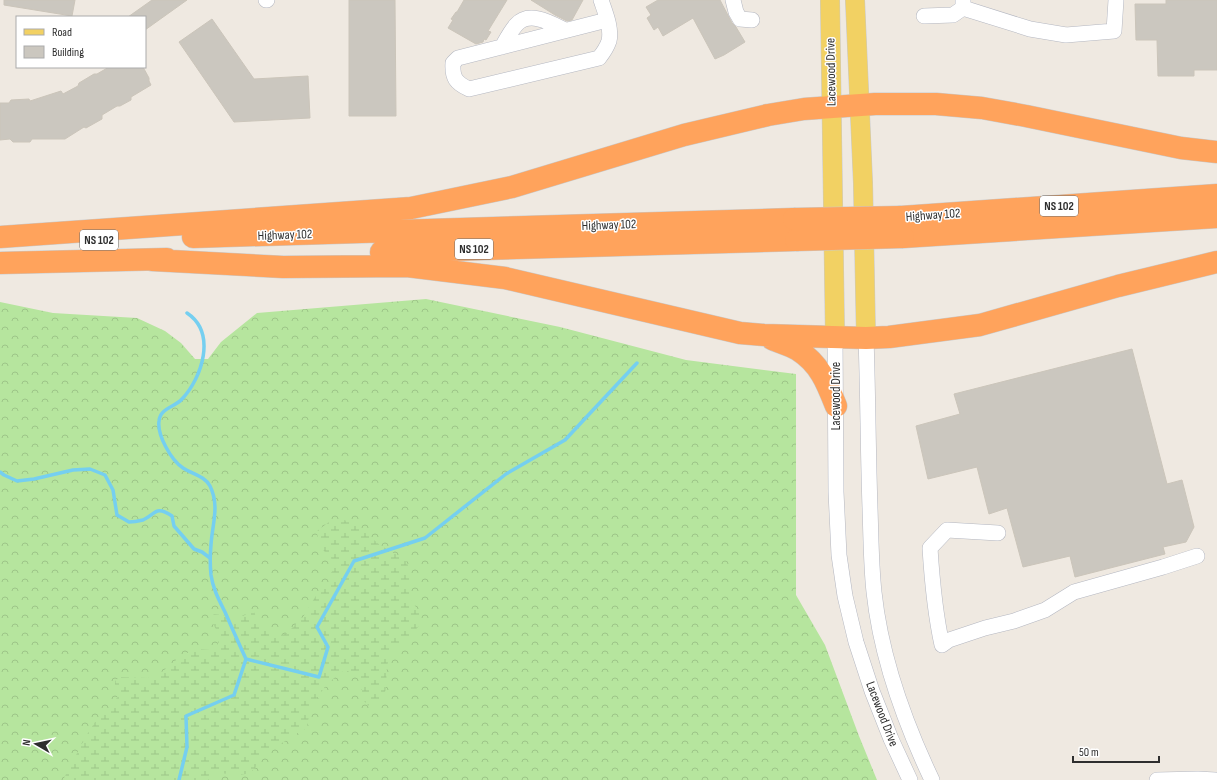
<svg xmlns="http://www.w3.org/2000/svg" width="1217" height="780" font-family="'Sofia Sans Condensed',sans-serif">
  <defs>
    <pattern id="forest-crowns" width="20" height="18" patternUnits="userSpaceOnUse"><rect width="20" height="18" fill="#b6e59e"/><path d="M2 6a3 3 0 1 1 6 0M12 15a3 3 0 1 1 6 0" fill="none" stroke="#9dc588"/></pattern>
    <pattern id="wetland-marsh" width="20" height="14" patternUnits="userSpaceOnUse"><rect width="20" height="14" fill="#b6e59e"/><path d="M1 5h8M5 5V1M11 12h8M15 12V8" fill="none" stroke="#9dc588"/></pattern>
  </defs>
  <rect width="100%" height="100%" fill="#efe9e1"/>
  <path fill="url(#forest-crowns)" d="M 426,299 L 560,327 L 686,360 L 796,374 L 796,595 L 825,645 L 859,736 L 877,780 L 0,780 L 0,302 L 53,313 L 137,318 L 165,331 L 181,343 L 195,359 L 208,359 L 221,342 L 257,313 Z"/>
  <path fill="url(#wetland-marsh)" d="M 342,519 L 356,525 L 380,545 L 406,560 L 411,574 L 409,598 L 419,611 L 420,625 C 412,634 393,649 389,659 C 382,678 395,698 369,706 L 362,699 L 362,685 L 356,674 L 349,671 L 341,672 C 322,688 310,703 307,728 C 292,736 276,746 264,757 C 258,762 255,770 249,773 C 236,778 222,770 209,775 L 208,780 L 63,780 L 86,736 L 95,722 L 113,706 L 118,695 L 115,687 L 115,681 L 120,677 L 148,678 L 162,672 L 182,655 L 197,649 L 211,650 L 217,646 L 220,636 C 217,630 212,624 211,617 L 214,614 L 239,617 L 254,612 L 260,626 L 272,636 L 286,634 L 303,617 L 317,594 L 330,581 L 334,561 C 323,551 318,546 317,531 L 329,522 Z"/>
  <g fill="none" stroke-linecap="round" stroke-linejoin="round">
    <path stroke="#75cff0" stroke-width="3.5" d="M 187,313 C 217,333 202,378 182,399 C 175,407 160,408 159,421 C 157,435 171,460 183,468 C 192,474 205,476 210,486 C 220,506 212,525 211,545 C 210,555 210,565 211,575 C 213,589 219,600 225,612 C 232,628 239,644 246,659
      M 0,472 L 4,475 L 17,481 L 34,479 L 73,470 L 90,469 L 105,475 L 113,490 L 117,515 L 129,522 C 133,522 139,521 143,520 C 156,514 155,505 172,516 L 174,526 L 194,549 L 202,552 L 210,558
      M 179,780 L 187,747 L 186,716 L 234,695 L 246,659 L 319,677 L 328,647 L 317,627 L 354,561 L 425,538 L 506,474 L 565,440 L 637,363"/>
  </g>
  <path fill="#cbc7bf" stroke="#cbc5ba" d="M 4,0 L 75,0 L 72,16 L 4,5 Z
    M 152,0 L 187,0 L 145,30 L 145,17 L 128,17 Z
    M 349,0 L 395,0 L 396,116 L 349,116 Z
    M 464,0 L 507,0 L 488,31 L 491,32 L 486,40 L 484,39 L 483,42 L 476,44 L 448,28 L 453,20 L 451,19 L 456,12 L 457,12 Z
    M 531,0 L 583,0 L 572,20 L 567,21 L 555,15 Z
    M 658,0 L 720,0 L 732,23 L 736,27 L 745,42 L 724,55 L 715,59 L 693,18 L 663,36 L 658,27 L 654,30 L 647,18 L 651,15 L 646,7 Z
    M 1166,0 L 1217,0 L 1217,70 L 1194,70 L 1194,76 L 1158,76 L 1157,40 L 1136,40 L 1135,4 L 1166,4 Z
    M 212,19 L 254,79 L 308,76 L 310,118 L 234,122 L 179,42 Z
    M 109,67 L 143,67 L 149,78 L 149,81 L 151,85 L 131,97 L 131,100 L 120,106 L 117,106 L 102,115 L 102,119 L 86,128 L 84,127 L 65,139 L 32,139 L 30,142 L 13,142 L 10,139 L 0,140 L 0,103 L 9,103 L 11,100 L 29,99 L 30,101 L 61,91 L 63,94 L 78,86 L 79,83 L 94,74 L 97,74 Z
    M 1132,349 L 1167,484 L 1182,480 L 1194,527 L 1186,542 L 1163,547 L 1165,554 L 1075,577 L 1070,556 L 1023,567 L 1007,508 L 989,514 L 977,467 L 928,479 L 916,426 L 960,414 L 954,394 Z"/>
  <g fill="none" stroke-linecap="round" stroke-linejoin="round">
    <defs>
      <path id="minor" d="M 266,0 L 267,0
        M 601,0 C 605,12 612,28 609,41 C 607,47 603,53 599,58 L 469,89 C 456,83 452,78 453,63 L 458,58 L 607,20
        M 733,0 L 736,12 L 740,19 L 752,20
        M 963,0 L 963,8 L 1030,29 L 1066,35 L 1114,31 L 1116,0
        M 924,16 L 953,15 L 963,8
        M 502,47 C 506,40 510,32 516,25 C 529,10 551,23 565,30
        M 835,337 L 836,492 L 839,555 L 845,596 L 856,642 L 872,691 L 891,739 L 910,780
        M 866,338 C 868,394 868,451 870,508 C 871,536 871,564 874,592 C 881,658 904,721 932,780
        M 998,533 L 947,530 L 930,548 C 932,580 935,613 942,645 L 949,640 L 985,628 L 1014,621 L 1045,610 L 1074,592 L 1163,567 L 1197,556
        M 1157,780 L 1198,779 L 1215,780"/>
      <path id="major" d="M 830,0 L 835,337
        M 855,0 L 863,183 L 866,338"/>
      <path id="highway" d="M 901,217 L 1217,195
        M 0,237 L 411,208 L 512,187 L 684,135 L 768,115 L 804,109 L 875,104 L 936,104 L 982,108 L 1026,116 L 1181,148 L 1217,152
        M 193,237 L 794,219
        M 903,237 L 1217,217
        M 381,252 L 796,240
        M 152,260 L 283,267 L 407,266 L 505,278 L 740,333 L 764,335 L 866,338 L 889,337 L 980,325 L 1118,286 L 1217,262
        M 0,263 L 167,259
        M 772,339 C 781,343 790,345 798,350 C 820,364 827,383 836,406"/>
    </defs>
    <use href="#minor" stroke="#b4b7c1" stroke-width="16"/>
    <use href="#major" stroke="#c9c9c9" stroke-width="20"/>
    <use href="#highway" stroke="#c9c9c9" stroke-width="23"/>
    <use href="#minor" stroke="#fff" stroke-width="15"/>
    <use href="#major" stroke="#f2d163" stroke-width="19"/>
    <use href="#highway" stroke="#ffa35c" stroke-width="22"/>
    <defs>
      <path id="highway-bridge" d="M 794,219 L 901,217
        M 796,240 L 903,237"/>
    </defs>
    <use href="#highway-bridge" stroke="#c9c9c9" stroke-width="23" stroke-linecap="butt"/>
    <use href="#highway-bridge" stroke="#ffa35c" stroke-width="22"/>
  </g>
  <g text-anchor="middle" dominant-baseline="central" stroke-width="3" stroke-linejoin="round" paint-order="stroke">
    <g fill="#fff" stroke="#6d6d6d" stroke-width="1">
      <rect x="1040" y="196" width="38" height="20" rx="3"/>
      <rect x="80" y="230" width="38" height="20" rx="3"/>
      <rect x="455" y="239" width="38" height="20" rx="3"/>
    </g>
    <g font-size="12" font-weight="bold" fill="#2e2e2e">
      <text x="1059" y="206">NS 102</text>
      <text x="99" y="240">NS 102</text>
      <text x="474" y="249">NS 102</text>
    </g>
    <g font-size="13" fill="#2e2e2e" stroke="#fff">
      <text transform="translate(831 72) rotate(-91)">Lacewood Drive</text>
      <text transform="translate(933 215) rotate(-4)">Highway 102</text>
      <text transform="translate(609 225) rotate(-2)">Highway 102</text>
      <text transform="translate(285 235) rotate(-2)">Highway 102</text>
      <text transform="translate(836 396) rotate(-90)">Lacewood Drive</text>
      <text transform="translate(882 714) rotate(69)">Lacewood Drive</text>
    </g>
  </g>
  <rect x="16" y="16" width="130" height="52" fill="#ffffff" stroke="#ababab"/>
  <rect x="24" y="29" width="20" height="6" fill="#f2d163" stroke="#ababab"/>
  <text x="52" y="36" font-size="12" fill="#2e2e2e">Road</text>
  <rect x="24" y="46" width="20" height="12" fill="#cbc7bf" stroke="#ababab"/>
  <text x="52" y="56" font-size="12" fill="#2e2e2e">Building</text>
  <g transform="translate(36 744) rotate(279)" stroke="#ffffff" stroke-width="3" paint-order="stroke">
  <path d="M0-3L7 15L0 10L-7 15Z" fill="#2e2e2e"/>
  <text y="-6" font-size="11" font-weight="bold" text-anchor="middle" fill="#2e2e2e">N</text>
  </g>
  <path d="M1073 756v6h86v-6" fill="none" stroke="#2e2e2e" stroke-width="2"/>
  <text x="1079" y="756" font-size="12" fill="#2e2e2e" stroke="#ffffff" stroke-width="3" paint-order="stroke">50 m</text>
</svg>
